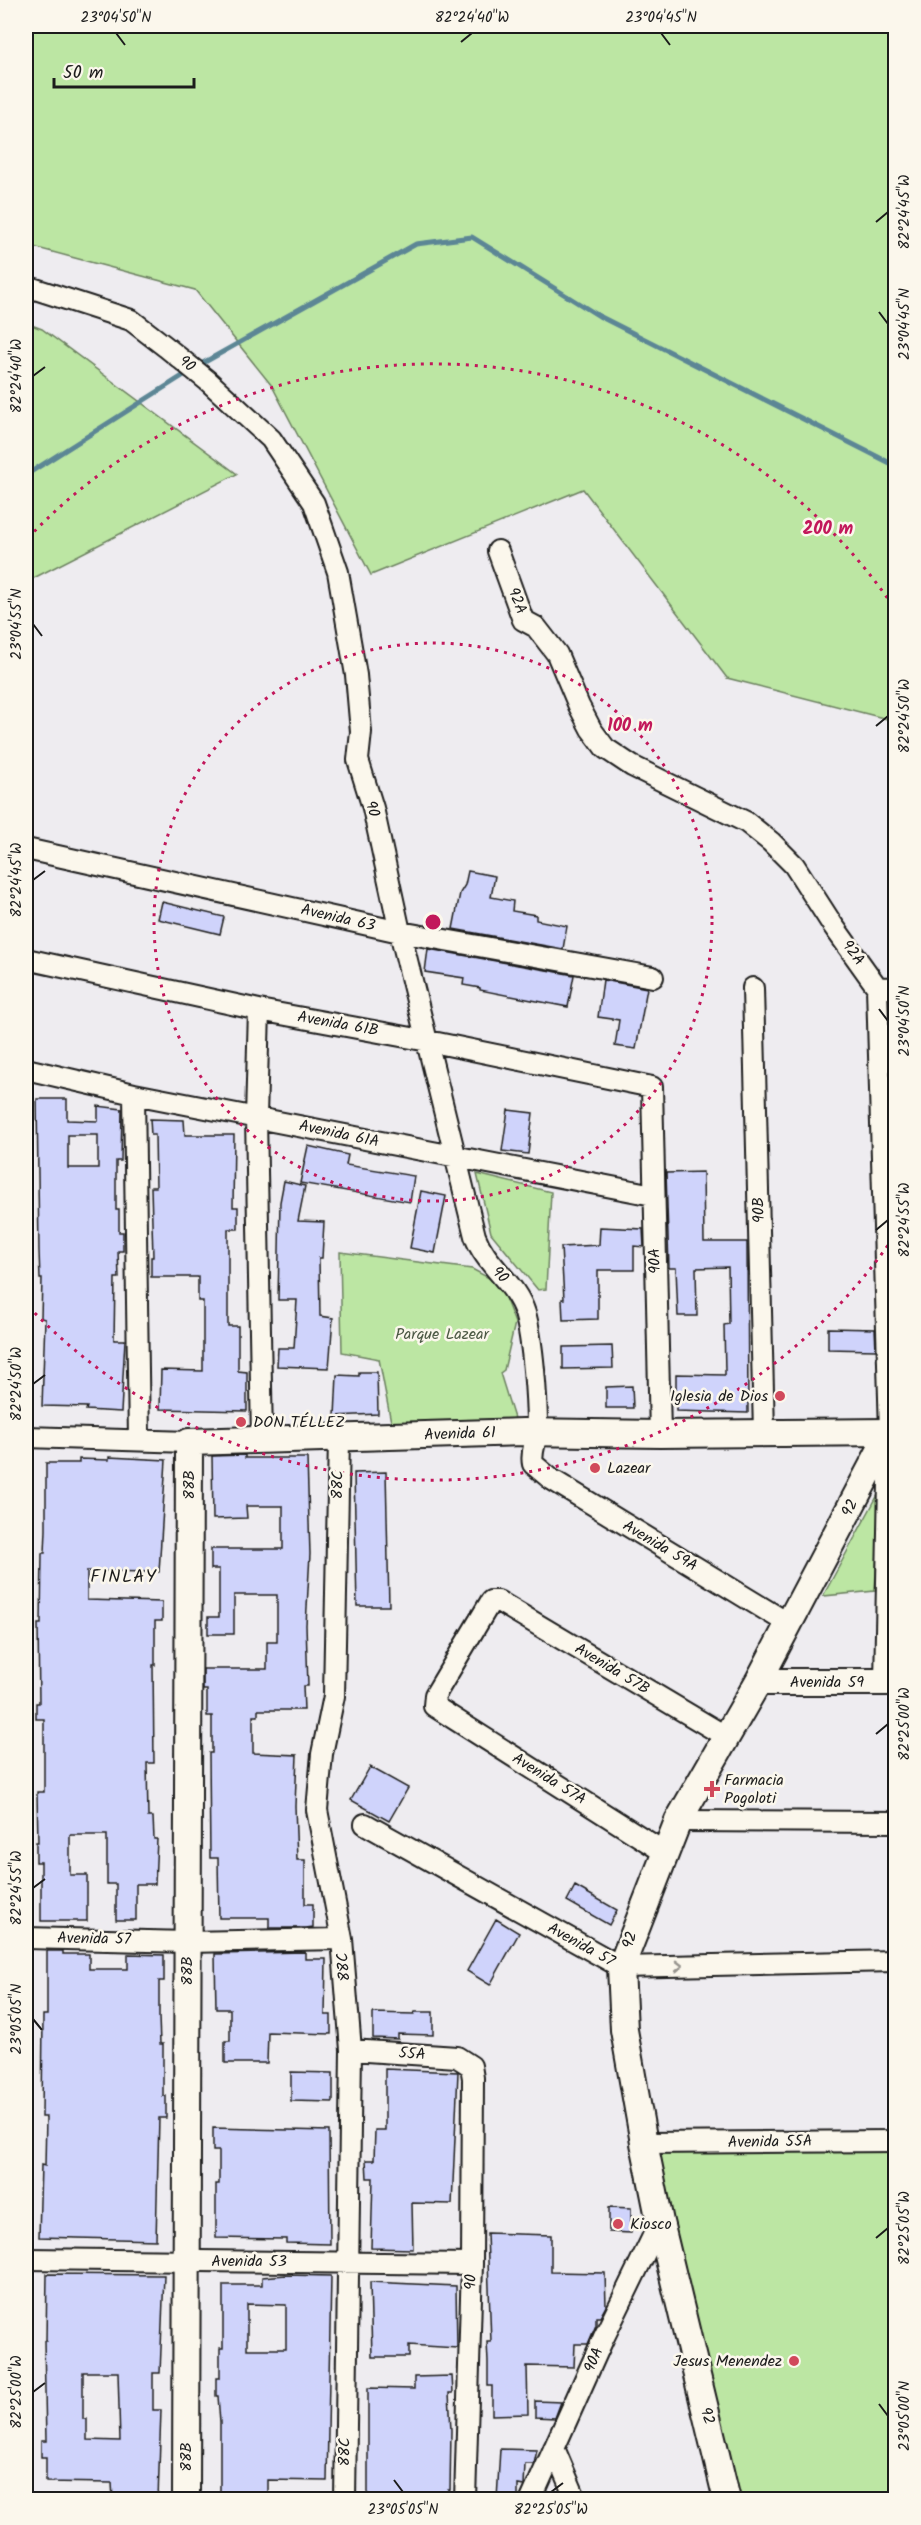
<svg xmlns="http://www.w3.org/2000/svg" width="921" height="2525" font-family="Kalam,sans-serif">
  <rect width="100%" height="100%" fill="#eeecf0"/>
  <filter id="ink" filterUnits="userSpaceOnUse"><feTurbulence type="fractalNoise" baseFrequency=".0167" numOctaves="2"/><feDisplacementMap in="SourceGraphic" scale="12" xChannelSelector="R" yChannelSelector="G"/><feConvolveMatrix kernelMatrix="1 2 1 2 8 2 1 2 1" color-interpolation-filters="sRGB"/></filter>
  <g filter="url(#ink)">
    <path fill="#bce6a3" stroke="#6c8160" stroke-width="1.5" d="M 26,26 L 895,26 L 895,721 L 727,678 L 583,489 L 371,575 L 272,386 L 195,290 L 26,245 Z
      M 26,323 L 42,329 L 237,474 L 26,582 Z
      M 477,1174 L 551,1192 L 546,1289 L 538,1290 L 491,1233 Z
      M 340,1252 L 472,1269 L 489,1278 L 504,1295 L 515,1323 L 504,1370 L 500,1373 L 517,1428 L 391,1422 L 379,1359 L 342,1352 Z
      M 880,1491 L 875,1591 L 823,1596 Z
      M 895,2141 L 895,2499 L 727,2499 L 644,2143 Z"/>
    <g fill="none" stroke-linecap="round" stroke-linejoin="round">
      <path stroke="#5b8695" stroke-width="5" d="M 26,475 L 203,363 L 416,244 L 472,237 L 599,316 L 896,466"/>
    </g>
    <path fill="#cfd3fb" stroke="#1c1c1c" stroke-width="1.5" fill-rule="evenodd" d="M 468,871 L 495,876 L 491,897 L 513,901 L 512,911 L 536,915 L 536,920 L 567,926 L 563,949 L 453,929 L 460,893 L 465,885 Z
      M 162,902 L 224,917 L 220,934 L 158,919 Z
      M 428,949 L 574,975 L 568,1007 L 480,990 L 480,988 L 463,985 L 464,978 L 425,972 Z
      M 603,980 L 647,988 L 636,1049 L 615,1046 L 619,1020 L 598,1017 Z
      M 37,1099 L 67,1099 L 67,1120 L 98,1121 L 98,1106 L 122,1109 L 121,1161 L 116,1161 L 116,1210 L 119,1210 L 119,1232 L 123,1232 L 123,1251 L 118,1251 L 119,1278 L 115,1278 L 114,1340 L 125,1340 L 121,1412 L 86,1410 L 87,1407 L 42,1406 L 45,1319 L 41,1318 L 42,1279 L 40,1279 L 39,1251 ZM 68,1135 L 98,1135 L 98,1168 L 68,1168 Z
      M 508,1110 L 533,1113 L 528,1154 L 502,1151 Z
      M 150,1119 L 184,1120 L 185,1135 L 234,1135 L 233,1207 L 238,1207 L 238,1229 L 228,1229 L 228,1326 L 238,1326 L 238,1371 L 247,1372 L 247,1411 L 160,1409 L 161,1370 L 203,1371 L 203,1301 L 198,1301 L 198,1277 L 151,1277 L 151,1257 L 153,1257 L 151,1187 L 156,1187 L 155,1135 L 151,1135 Z
      M 308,1146 L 348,1155 L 346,1165 L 414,1176 L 410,1202 L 300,1183 Z
      M 703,1172 L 704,1242 L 747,1242 L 748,1413 L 676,1411 L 676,1374 L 725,1375 L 725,1371 L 724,1325 L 729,1324 L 728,1267 L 696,1268 L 697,1316 L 678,1316 L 676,1268 L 669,1268 L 666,1173 Z
      M 284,1181 L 305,1186 L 298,1221 L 324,1222 L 322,1258 L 319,1258 L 320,1316 L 333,1318 L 329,1368 L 277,1366 L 278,1348 L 294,1348 L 297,1300 L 278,1300 L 280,1202 Z
      M 421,1191 L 446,1196 L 435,1253 L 410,1248 Z
      M 600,1227 L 643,1229 L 644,1247 L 634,1246 L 634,1270 L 598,1270 L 598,1319 L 563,1320 L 562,1299 L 564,1299 L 561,1247 L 599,1245 Z
      M 828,1328 L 875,1329 L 876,1350 L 828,1349 Z
      M 612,1346 L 613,1368 L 563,1369 L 563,1347 Z
      M 359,1372 L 377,1372 L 378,1414 L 335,1416 L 337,1375 L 359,1376 Z
      M 632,1386 L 633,1408 L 606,1408 L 606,1387 Z
      M 245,1455 L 245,1458 L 307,1458 L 310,1554 L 306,1625 L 308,1686 L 303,1686 L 304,1710 L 258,1710 L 258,1716 L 253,1716 L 253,1753 L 297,1755 L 295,1806 L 297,1860 L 305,1860 L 305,1904 L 313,1904 L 313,1927 L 306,1928 L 269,1928 L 269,1918 L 219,1918 L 218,1858 L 210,1858 L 209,1753 L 212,1753 L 212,1716 L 207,1716 L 207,1690 L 203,1690 L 203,1669 L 267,1669 L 267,1642 L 277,1642 L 277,1595 L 234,1595 L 234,1634 L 208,1634 L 208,1617 L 219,1617 L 219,1569 L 211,1569 L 211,1549 L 283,1549 L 283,1506 L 246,1506 L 247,1518 L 213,1519 L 212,1456 Z
      M 109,1457 L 166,1460 L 159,1572 L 87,1571 L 87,1600 L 162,1602 L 162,1621 L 155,1621 L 155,1665 L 153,1665 L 154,1763 L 147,1763 L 148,1817 L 153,1817 L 154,1839 L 157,1839 L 155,1884 L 136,1884 L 136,1920 L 116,1920 L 116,1884 L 107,1884 L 107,1835 L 70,1835 L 70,1875 L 87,1875 L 87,1921 L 41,1921 L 41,1862 L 36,1862 L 36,1842 L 38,1842 L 37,1792 L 44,1792 L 44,1719 L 36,1719 L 36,1703 L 39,1703 L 38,1624 L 41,1624 L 42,1553 L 45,1553 L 46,1530 L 46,1463 L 79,1463 L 79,1459 L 109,1460 Z
      M 386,1472 L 389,1606 L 357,1606 L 354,1473 Z
      M 370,1767 L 408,1788 L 389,1821 L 351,1800 Z
      M 575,1886 L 617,1910 L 609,1925 L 567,1901 Z
      M 496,1919 L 519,1933 L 490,1985 L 467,1971 Z
      M 47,1951 L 63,1951 L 63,1954 L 89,1954 L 89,1969 L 128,1969 L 128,1954 L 164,1955 L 164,1981 L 159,1981 L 159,2017 L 160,2044 L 163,2044 L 163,2096 L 166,2096 L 166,2118 L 159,2118 L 156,2240 L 39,2237 L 41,2165 L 45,2166 L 46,2117 L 42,2117 L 43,2015 L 47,2015 Z
      M 305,1952 L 305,1959 L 326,1959 L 325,2015 L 331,2015 L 331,2034 L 268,2032 L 267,2063 L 225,2063 L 225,2041 L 230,2041 L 230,2009 L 216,2009 L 215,1954 Z
      M 415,2012 L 433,2012 L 433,2035 L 398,2034 L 398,2039 L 373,2038 L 373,2013 L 414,2014 Z
      M 385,2069 L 458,2072 L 452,2204 L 412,2203 L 413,2249 L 371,2248 L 373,2178 L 367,2178 L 366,2160 L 374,2160 L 375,2130 L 385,2130 Z
      M 291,2072 L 333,2073 L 333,2102 L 291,2101 Z
      M 213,2128 L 329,2131 L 330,2244 L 286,2243 L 286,2239 L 216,2238 L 216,2184 L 219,2184 L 219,2151 L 213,2151 Z
      M 609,2207 L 631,2208 L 631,2233 L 609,2232 Z
      M 487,2233 L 551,2235 L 551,2272 L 605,2273 L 606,2306 L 600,2317 L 596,2317 L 596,2325 L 588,2344 L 575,2344 L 574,2367 L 527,2366 L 528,2414 L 492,2415 L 492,2386 L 488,2386 L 488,2362 L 487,2342 L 491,2342 Z
      M 47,2274 L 164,2275 L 160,2373 L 153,2373 L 153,2410 L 161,2410 L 158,2499 L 113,2499 L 112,2483 L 46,2482 L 46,2457 L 41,2457 L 41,2441 L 46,2441 L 44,2341 L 46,2341 ZM 83,2372 L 118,2372 L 120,2441 L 87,2440 L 87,2419 L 83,2419 Z
      M 286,2275 L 331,2276 L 327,2481 L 268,2480 L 268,2499 L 220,2499 L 220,2422 L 218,2396 L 216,2396 L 216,2378 L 220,2378 L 220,2348 L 223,2348 L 223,2285 L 262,2285 L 262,2277 ZM 247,2304 L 286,2305 L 286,2349 L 247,2349 Z
      M 370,2282 L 456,2286 L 457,2348 L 409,2345 L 409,2357 L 372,2357 Z
      M 452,2376 L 453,2393 L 449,2393 L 451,2430 L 450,2490 L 448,2490 L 448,2499 L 368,2499 L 368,2388 L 414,2389 L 414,2377 Z
      M 535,2401 L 562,2402 L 561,2402 L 555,2418 L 535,2417 Z
      M 500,2449 L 537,2450 L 534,2464 L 525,2464 L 524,2486 L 518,2485 L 518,2499 L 497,2499 Z"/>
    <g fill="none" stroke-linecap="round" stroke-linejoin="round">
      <defs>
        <path id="minor" d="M 26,286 L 131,320 L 166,347 L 208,381 L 271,439 L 314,503 L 338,572 L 356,675 L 361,732 L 358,760 L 373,808 L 400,932 L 475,1236 C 486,1266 515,1282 525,1313 C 533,1341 537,1399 537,1428 C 537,1442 530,1451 533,1464 L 551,1479 L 789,1624
          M 498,551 L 523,620 L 536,627 L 557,654 L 579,706 L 591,729 L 605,748 L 632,766 L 746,822 L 771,842 L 794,865 L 832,924 L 877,987 L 890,1432 L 885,1682
          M 26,849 L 400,932 L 653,977
          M 26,959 L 259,1010 L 428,1041 L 652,1087 L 660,1434
          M 877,987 L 896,988
          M 753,988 L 764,1432
          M 259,1010 L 256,1117 L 262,1439
          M 26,1069 L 134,1094 L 653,1195
          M 134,1094 L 139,1440
          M 26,1437 L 189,1442
          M 339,1438 L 334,1696 L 322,1754 L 317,1810 L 342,1939 L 351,2050 L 345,2500
          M 678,1821 L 896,1822
          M 365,1824 L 621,1967 L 896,1961
          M 664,1852 L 434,1706 L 435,1695 L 491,1601 L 498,1601 L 725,1736
          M 26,1938 L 188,1942 L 342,1939
          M 351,2050 L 457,2057 L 471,2066 L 473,2078 L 472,2264 L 465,2500
          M 644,2143 L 896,2141
          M 26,2259 L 472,2264
          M 554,2448 L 576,2500
          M 531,2500 L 603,2339 L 660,2222"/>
        <path id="tertiary" d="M 758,1682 L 896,1682
          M 186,2500 L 189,1442 L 523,1432 L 660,1434 L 890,1432 L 758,1682 L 678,1821 L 621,1967 L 624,2030 L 644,2143 L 660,2222 L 727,2500"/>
      </defs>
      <use href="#minor" stroke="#1c1c1c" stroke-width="24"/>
      <use href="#tertiary" stroke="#1c1c1c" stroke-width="30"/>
      <use href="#minor" stroke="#fbf7ec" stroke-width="20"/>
      <use href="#tertiary" stroke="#fbf7ec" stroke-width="26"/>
    </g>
    <defs><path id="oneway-chevron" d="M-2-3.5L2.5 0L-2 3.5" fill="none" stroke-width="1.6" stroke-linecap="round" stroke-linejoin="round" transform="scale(1.5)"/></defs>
    <use stroke="#97948e" href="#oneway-chevron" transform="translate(679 1966) rotate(-1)"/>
  </g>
  <path fill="none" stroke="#1c1c1c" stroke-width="2" d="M 116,33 L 125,45M 661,33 L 670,45M 461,42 L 472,33M 876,222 L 888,212M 879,312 L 888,324M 33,376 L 45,367M 33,624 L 42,636M 876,726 L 888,716M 33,880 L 45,871M 879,1009 L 888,1021M 876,1230 L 888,1220M 33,1384 L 45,1375M 876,1734 L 888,1724M 33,1888 L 45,1879M 33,2019 L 42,2030M 876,2238 L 888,2228M 33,2392 L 45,2383M 879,2404 L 888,2416M 394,2480 L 403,2492M 551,2492 L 563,2483"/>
  <g fill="none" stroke="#c2185b" stroke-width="3" stroke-dasharray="3 6">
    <circle cx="433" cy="922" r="279"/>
    <path d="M893 1238A558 558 0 0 1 28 1306M28 538A558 558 0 0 1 893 606"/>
  </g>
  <g fill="#d1495b" stroke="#fbf7ec" stroke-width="2">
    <circle cx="780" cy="1396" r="6"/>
    <circle cx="241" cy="1422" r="6"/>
    <circle cx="595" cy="1468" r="6"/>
    <path d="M709 1780h6v6h6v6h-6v6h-6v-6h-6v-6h6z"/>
    <circle cx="618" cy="2224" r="6"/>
    <circle cx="794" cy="2361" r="6"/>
  </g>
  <g text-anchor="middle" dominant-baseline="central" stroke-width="5" stroke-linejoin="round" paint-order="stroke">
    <g font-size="16" fill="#1c1c1c" stroke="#fbf7ec">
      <text transform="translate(187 364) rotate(39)">90</text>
      <text transform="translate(517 601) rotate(69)">92A</text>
      <text transform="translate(372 809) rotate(75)">90</text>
      <text transform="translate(338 918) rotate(13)">Avenida 63</text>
      <text transform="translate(853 953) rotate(54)">92A</text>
      <text transform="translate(338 1024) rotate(10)">Avenida 61B</text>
      <text transform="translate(339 1134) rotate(12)">Avenida 61A</text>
      <text transform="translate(759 1210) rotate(-92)">90B</text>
      <text transform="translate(655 1261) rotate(-92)">90A</text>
      <text transform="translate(500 1275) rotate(47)">90</text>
      <text transform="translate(460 1434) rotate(-2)">Avenida 61</text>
      <text transform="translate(189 1485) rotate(-90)">88B</text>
      <text transform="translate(338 1485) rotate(-89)">88C</text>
      <text transform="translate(850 1508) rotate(-62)">92</text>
      <text transform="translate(660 1546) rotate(31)">Avenida 59A</text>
      <text transform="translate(612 1669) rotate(31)">Avenida 57B</text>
      <text x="827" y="1682">Avenida 59</text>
      <text transform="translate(549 1779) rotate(32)">Avenida 57A</text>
      <text transform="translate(94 1939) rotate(1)">Avenida 57</text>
      <text transform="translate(630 1940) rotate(-71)">92</text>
      <text transform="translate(581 1945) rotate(29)">Avenida 57</text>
      <text transform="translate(344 1967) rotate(-95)">88C</text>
      <text transform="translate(187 1971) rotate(-90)">88B</text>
      <text transform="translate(412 2054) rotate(4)">55A</text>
      <text transform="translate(770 2142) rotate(-1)">Avenida 55A</text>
      <text x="249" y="2261">Avenida 53</text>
      <text transform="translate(471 2282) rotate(-88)">90</text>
      <text transform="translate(594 2360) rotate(-66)">90A</text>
      <text transform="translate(707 2416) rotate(76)">92</text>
      <text transform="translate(345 2452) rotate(-89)">88C</text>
      <text transform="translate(186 2457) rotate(-90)">88B</text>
    </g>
    <g font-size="16" fill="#4c5944" stroke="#fbf7ec">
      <text x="442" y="1334">Parque Lazear</text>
    </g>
    <g font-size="16" fill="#1c1c1c" stroke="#fbf7ec" text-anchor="start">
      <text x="768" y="1396" text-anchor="end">Iglesia de Dios</text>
      <text x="253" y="1422">DON TÉLLEZ</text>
      <text x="607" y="1468">Lazear</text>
      <text x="724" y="1780">Farmacia<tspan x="724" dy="18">Pogoloti</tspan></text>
      <text x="630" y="2224">Kiosco</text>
      <text x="782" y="2361" text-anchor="end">Jesus Menendez</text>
    </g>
    <g font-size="18" letter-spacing="1.5" fill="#1c1c1c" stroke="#fbf7ec">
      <text x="124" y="1577">FINLAY</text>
    </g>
  </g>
  <circle cx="433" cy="922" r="9" fill="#c2185b" stroke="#fbf7ec" stroke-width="3"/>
  <g font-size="18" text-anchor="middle" font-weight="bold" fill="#c2185b" stroke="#fbf7ec" stroke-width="5" stroke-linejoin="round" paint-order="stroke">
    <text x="828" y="534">200 m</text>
    <text x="630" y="731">100 m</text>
  </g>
  <rect width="921" height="2525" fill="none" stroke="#fbf7ec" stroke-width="66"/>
  <path d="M54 78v9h140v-9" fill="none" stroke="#1c1c1c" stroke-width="3"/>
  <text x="63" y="78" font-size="18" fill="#1c1c1c" stroke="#fbf7ec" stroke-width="4.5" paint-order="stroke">50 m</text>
  <rect x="33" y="33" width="855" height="2459" fill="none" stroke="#1c1c1c" stroke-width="2"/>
  <g font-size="15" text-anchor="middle" fill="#1c1c1c">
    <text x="116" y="22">23°04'50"N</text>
    <text x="472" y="22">82°24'40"W</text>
    <text x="661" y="22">23°04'45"N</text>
    <text transform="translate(904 212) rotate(-90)" y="5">82°24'45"W</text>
    <text transform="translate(904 324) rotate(-90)" y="5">23°04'45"N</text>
    <text transform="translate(16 376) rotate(-90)" y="5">82°24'40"W</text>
    <text transform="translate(16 624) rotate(-90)" y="5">23°04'55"N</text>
    <text transform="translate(904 716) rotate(-90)" y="5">82°24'50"W</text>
    <text transform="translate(16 880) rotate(-90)" y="5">82°24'45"W</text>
    <text transform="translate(904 1021) rotate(-90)" y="5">23°04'50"N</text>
    <text transform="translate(904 1220) rotate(-90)" y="5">82°24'55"W</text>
    <text transform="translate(16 1384) rotate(-90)" y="5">82°24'50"W</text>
    <text transform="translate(904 1724) rotate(-90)" y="5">82°25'00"W</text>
    <text transform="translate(16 1888) rotate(-90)" y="5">82°24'55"W</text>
    <text transform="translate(16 2019) rotate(-90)" y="5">23°05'05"N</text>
    <text transform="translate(904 2228) rotate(-90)" y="5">82°25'05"W</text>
    <text transform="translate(16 2392) rotate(-90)" y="5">82°25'00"W</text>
    <text transform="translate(904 2416) rotate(-90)" y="5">23°05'00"N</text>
    <text x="403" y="2514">23°05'05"N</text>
    <text x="551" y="2514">82°25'05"W</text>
  </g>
</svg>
